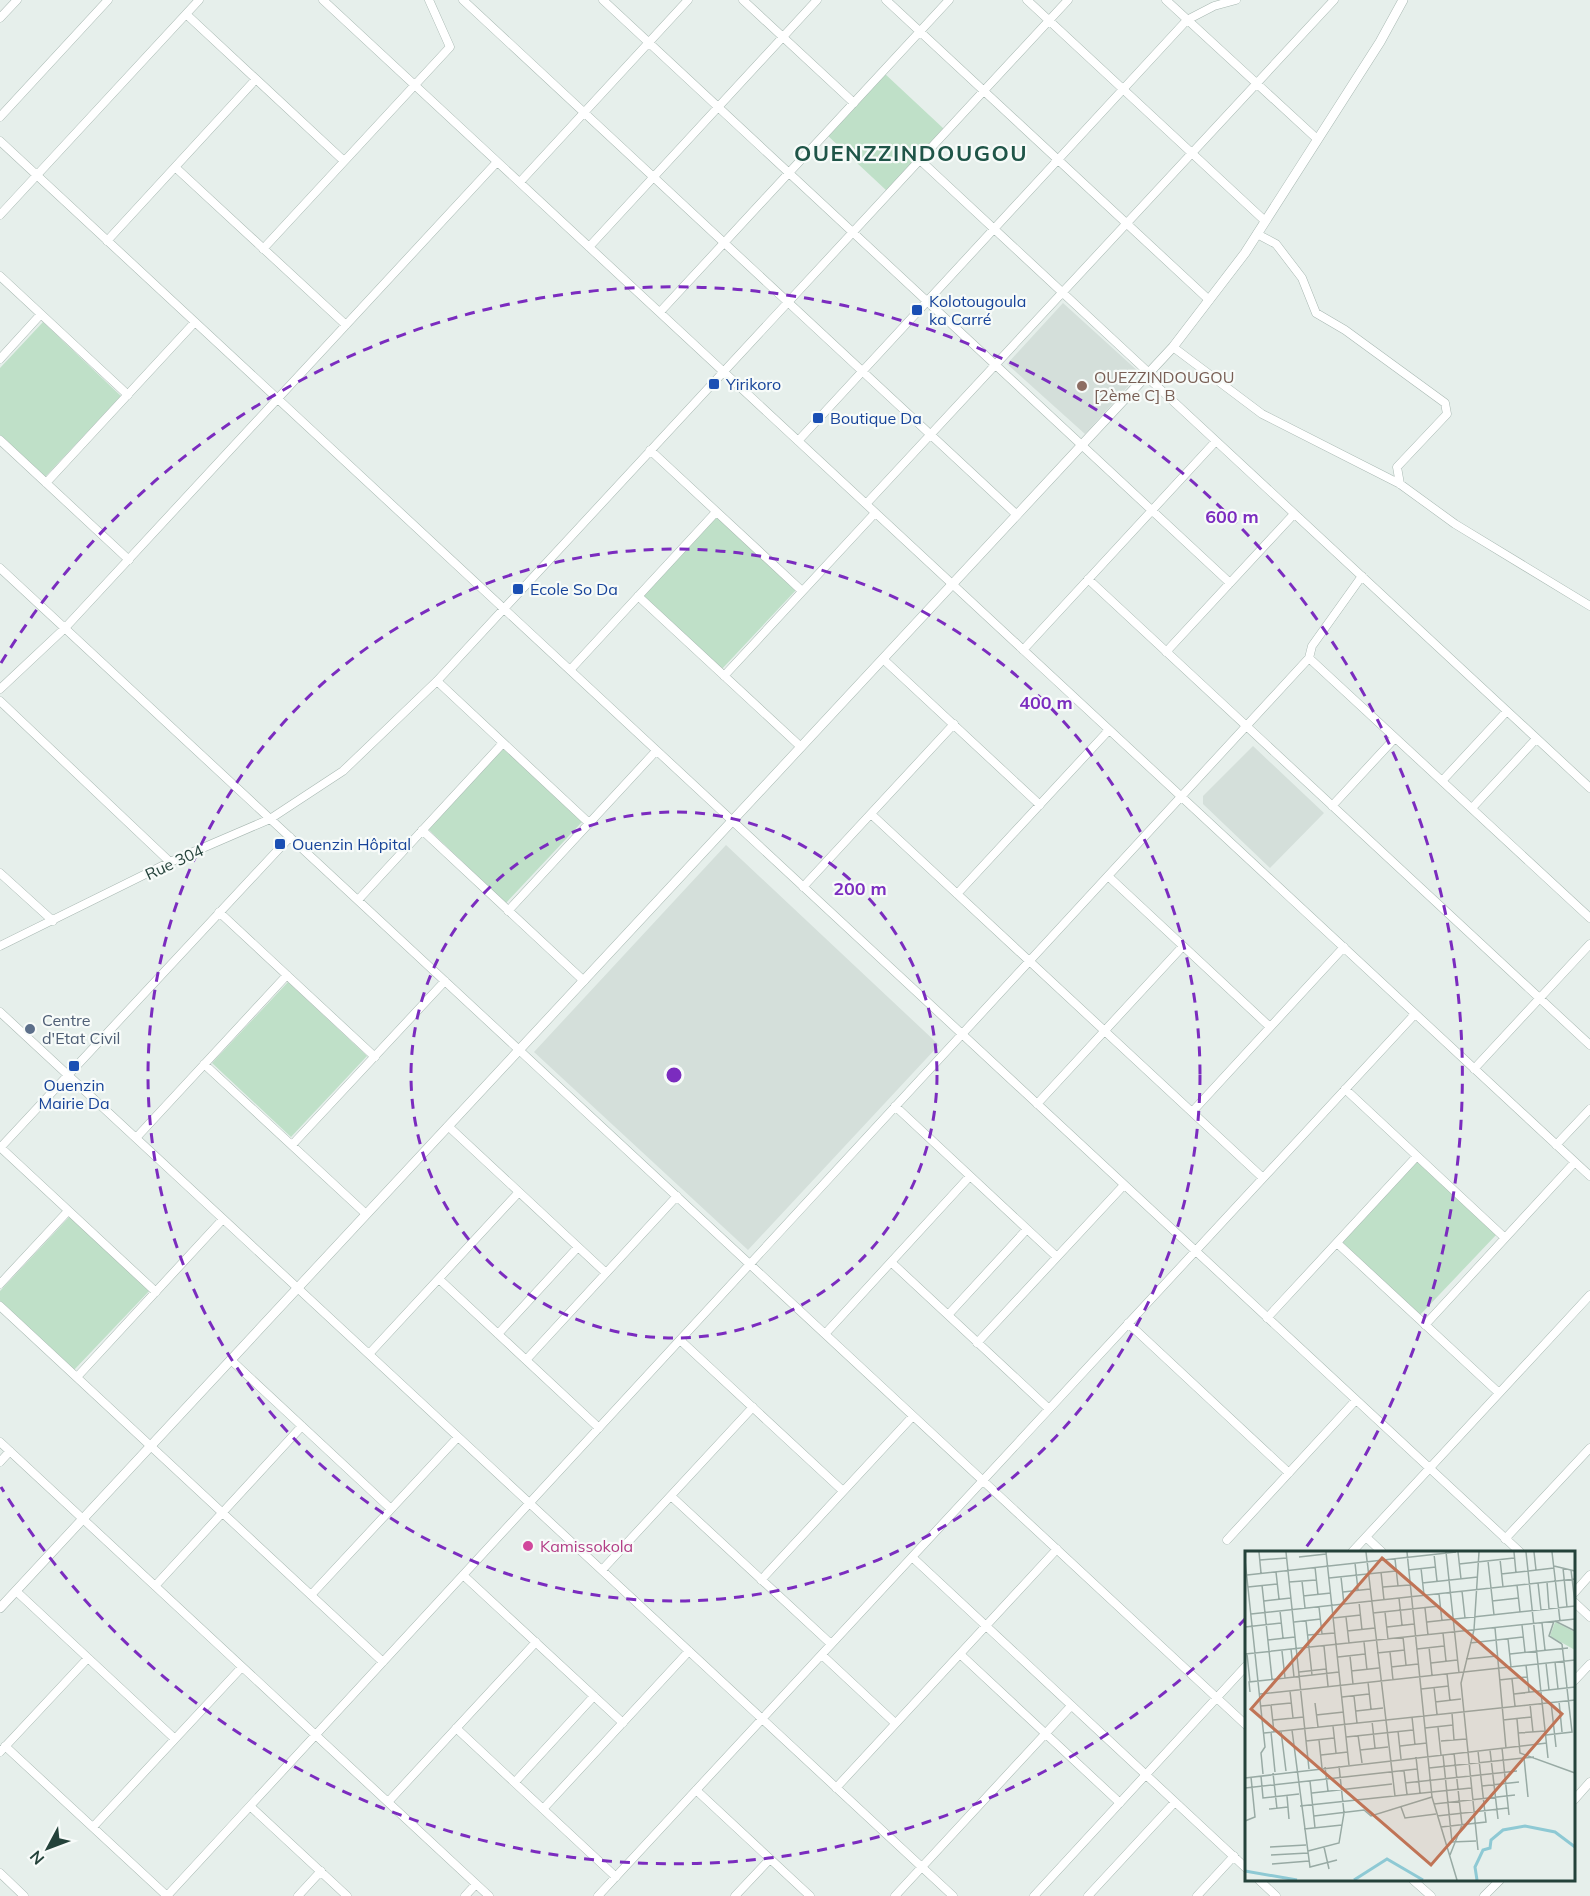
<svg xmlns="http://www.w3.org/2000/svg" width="1590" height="1896" font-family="Mulish,sans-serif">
  <rect width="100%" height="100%" fill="#e6efeb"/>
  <path fill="#d4dfda" d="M 1063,303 L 1140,373 L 1085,434 L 1007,364 Z
    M 1253,746 L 1324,813 L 1270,868 L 1203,804 L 1203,796 Z
    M 726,845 L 939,1045 L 748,1250 L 534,1052 Z"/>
  <path fill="#bfe0c8" d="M 884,73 L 944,129 L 887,191 L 827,135 Z
    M 43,322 L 121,396 L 45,477 L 0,435 L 0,368 Z
    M 718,515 L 797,589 L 721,670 L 643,596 Z
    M 503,748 L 582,822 L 506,903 L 427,828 Z
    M 288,982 L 367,1056 L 291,1137 L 212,1063 Z
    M 1417,1160 L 1496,1235 L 1420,1315 L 1341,1241 Z
    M 71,1215 L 150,1290 L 74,1370 L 0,1301 L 0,1291 Z"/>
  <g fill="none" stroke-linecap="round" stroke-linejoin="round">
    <defs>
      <path id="minor" d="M 323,0 L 1590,1176
        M 463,0 L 1017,515
        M 603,0 L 1230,583
        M 743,0 L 854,103
        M 886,0 L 1209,300
        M 1027,0 L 1265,221
        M 1166,0 L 1316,138
        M 186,14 L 344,161
        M 0,18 L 17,0
        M 0,117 L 108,0
        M 0,141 L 1520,1552
        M 920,160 L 1149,373
        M 175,167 L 346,325
        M 520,182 L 688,0
        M 0,215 L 199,0
        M 1257,234 L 1276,244 L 1302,278 L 1316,313 L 1345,330 L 1445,403 L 1447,414 L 1397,467 L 1400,484
        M 107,241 L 256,79
        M 589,247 L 817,0
        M 263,249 L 450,47 L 429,0
        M 0,276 L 128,395
        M 660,312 L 949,0
        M 1173,347 L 1262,414 L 1400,484 L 1455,524 L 1590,606
        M 0,359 L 41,314
        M 1146,376 L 1590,788
        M 0,440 L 129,560
        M 798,441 L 1187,20 L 1214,6 L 1236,0
        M 650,450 L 802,591
        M 46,483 L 195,322
        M 866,504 L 1334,0
        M 0,568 L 1246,1725
        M 1088,579 L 1590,1045
        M 638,596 L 801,747
        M 1023,650 L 1216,441
        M 1166,652 L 1294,514
        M 1309,658 L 1590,918
        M 883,659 L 1040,805
        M 570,670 L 716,512
        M 724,676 L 875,513
        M 437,681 L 589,823
        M 0,689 L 65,628 L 497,162
        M 0,701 L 170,862
        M 1442,781 L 1507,711
        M 1332,806 L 1395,738
        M 1472,808 L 1536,739
        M 871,814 L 1263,1178
        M 422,830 L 584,981
        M 0,873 L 53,921
        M 1108,876 L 1270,1027
        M 803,887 L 954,724
        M 957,894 L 1109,730
        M 358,900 L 503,743
        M 508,911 L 656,751
        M 219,912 L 375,1057
        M 0,946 L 170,862 L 270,819 L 343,771 L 437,681 L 1068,0
        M 0,1012 L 953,1896
        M 204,1064 L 366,1214
        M 1474,1069 L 1590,944
        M 1345,1089 L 1505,1238
        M 1037,1104 L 1183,946
        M 895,1106 L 1057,1257
        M 1192,1112 L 1344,947
        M 448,1126 L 606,1273
        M 136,1138 L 287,975
        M 292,1145 L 445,981
        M 1556,1145 L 1590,1109
        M 0,1147 L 156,1292
        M 0,1148 L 290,837
        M 1337,1243 L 1499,1393
        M 891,1262 L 1049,1409
        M 439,1279 L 599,1428
        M 0,1284 L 68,1211
        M 0,1306 L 383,1662
        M 948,1315 L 1027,1229
        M 1267,1318 L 1417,1156
        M 1128,1323 L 1289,1473
        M 1425,1325 L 1575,1162
        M 498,1334 L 578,1247
        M 825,1334 L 970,1176
        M 680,1340 L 843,1491
        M 977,1343 L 1124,1185
        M 369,1354 L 519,1192
        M 231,1360 L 391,1509
        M 526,1360 L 677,1196
        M 77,1377 L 223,1219
        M 0,1442 L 489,1896
        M 0,1462 L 10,1451
        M 671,1496 L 831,1644
        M 1366,1537 L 1382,1552
        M 1505,1539 L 1590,1448
        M 1227,1540 L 1356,1400
        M 1352,1552 L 1590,1295
        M 912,1557 L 1246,1868
        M 602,1570 L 753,1407
        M 463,1575 L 623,1723
        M 761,1580 L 913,1416
        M 155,1586 L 302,1426
        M 16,1591 L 175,1739
        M 1574,1593 L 1590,1575
        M 311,1595 L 458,1437
        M 1574,1602 L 1590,1617
        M 960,1654 L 1120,1803
        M 822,1655 L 895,1723
        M 1574,1681 L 1590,1664
        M 456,1728 L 616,1877
        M 5,1746 L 167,1896
        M 0,1752 L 88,1658
        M 515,1782 L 594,1696
        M 836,1788 L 1057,1549
        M 696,1790 L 810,1896
        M 1574,1800 L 1590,1782
        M 388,1802 L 536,1642
        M 250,1806 L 347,1896
        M 543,1809 L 689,1651
        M 93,1827 L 242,1667
        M 0,1873 L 24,1896
        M 1259,1880 L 1276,1896
        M 1413,1880 L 1431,1896
        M 167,1896 L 1309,658 L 1312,646 L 1362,576
        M 298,1896 L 321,1871
        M 465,1896 L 476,1884
        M 598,1896 L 1415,1014
        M 735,1896 L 770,1859
        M 895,1896 L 1071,1706
        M 1034,1896 L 1246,1666
        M 1088,1896 L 1175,1802
        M 1197,1896 L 1234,1856
        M 1484,1896 L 1500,1880"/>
      <path id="tertiary" d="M 0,1608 L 1173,347 L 1245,253 L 1380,42 L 1403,0"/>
    </defs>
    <use href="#minor" stroke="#a8b8b2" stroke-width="9"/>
    <use href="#tertiary" stroke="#a8b8b2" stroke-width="10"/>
    <use href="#minor" stroke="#fff" stroke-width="8"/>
    <use href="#tertiary" stroke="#fff" stroke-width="9"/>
  </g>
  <g fill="none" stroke="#7b2cbf" stroke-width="3" stroke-dasharray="10 8">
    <circle cx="674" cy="1075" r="263"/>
    <circle cx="674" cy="1075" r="526"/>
    <path d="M1246 1618A789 789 0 0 1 1 1487M1 663A789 789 0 1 1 1304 1550"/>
  </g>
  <g fill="#1a4fb4" stroke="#f7fbf9" stroke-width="2">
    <rect x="911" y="304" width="12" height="12" rx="3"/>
    <rect x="708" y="378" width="12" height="12" rx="3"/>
    <rect x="812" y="412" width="12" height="12" rx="3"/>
    <rect x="512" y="583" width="12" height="12" rx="3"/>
    <rect x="274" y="838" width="12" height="12" rx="3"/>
    <rect x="68" y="1060" width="12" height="12" rx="3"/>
  </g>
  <circle fill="#8d6e63" stroke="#f7fbf9" stroke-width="2" cx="1082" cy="386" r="6"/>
  <circle fill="#5c6f8a" stroke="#f7fbf9" stroke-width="2" cx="30" cy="1029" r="6"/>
  <circle fill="#d1479c" stroke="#f7fbf9" stroke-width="2" cx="528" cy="1546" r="6"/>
  <g text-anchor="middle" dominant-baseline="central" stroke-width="4.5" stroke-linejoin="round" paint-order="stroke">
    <g font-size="16" fill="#164399" stroke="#f7fbf9" text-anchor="start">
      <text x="929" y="301">Kolotougoula<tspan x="929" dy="18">ka Carré</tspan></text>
      <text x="726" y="384">Yirikoro</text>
      <text x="830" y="418">Boutique Da</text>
      <text x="530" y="589">Ecole So Da</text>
      <text x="292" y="844">Ouenzin Hôpital</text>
      <text x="74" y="1085" text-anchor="middle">Ouenzin<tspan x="74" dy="18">Mairie Da</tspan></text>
    </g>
    <g font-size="16" fill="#785e54" stroke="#f7fbf9" text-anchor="start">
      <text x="1094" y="377">OUEZZINDOUGOU<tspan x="1094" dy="18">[2ème C] B</tspan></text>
    </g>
    <g font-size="16" fill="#24423a" stroke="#f7fbf9">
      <text transform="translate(174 862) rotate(-25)">Rue 304</text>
    </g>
    <g font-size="16" fill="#4e5e75" stroke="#f7fbf9" text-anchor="start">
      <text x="42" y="1020">Centre<tspan x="42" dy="18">d'Etat Civil</tspan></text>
    </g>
    <g font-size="16" fill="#b23c85" stroke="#f7fbf9" text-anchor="start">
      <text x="540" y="1546">Kamissokola</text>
    </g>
    <g font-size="22" font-weight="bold" letter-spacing="1.5" fill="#1f5548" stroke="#f7fbf9">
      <text x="911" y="153">OUENZZINDOUGOU</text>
    </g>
  </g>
  <g transform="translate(1245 1551)">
    <rect width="330" height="330" fill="#e6efeb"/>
    <path d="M 310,71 L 330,81 L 330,99 L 305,85 Z" fill="#bfe0c8"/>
    <path fill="none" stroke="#8ec9d4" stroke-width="3" d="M 0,320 L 52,329M 109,329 L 142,308 L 178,329M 232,329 L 230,316 L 238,299 L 245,297 L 246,289 L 258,279 L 280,275 L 310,281 L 330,296"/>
    <path fill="none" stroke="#98aaa4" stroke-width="1.5" d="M 14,1 L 16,22M 41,1 L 64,218M 81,1 L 104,214M 121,1 L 150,245M 162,1 L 187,246 L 212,329M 201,1 L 214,122M 213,1 L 216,28M 269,1 L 271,22M 281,1 L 303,207M 289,1 L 291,19M 307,1 L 315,70M 189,3 L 192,30M 54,6 L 81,3M 150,8 L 153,35M 255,8 L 258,36M 0,9 L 20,196 L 16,202 L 18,223M 15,9 L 42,7M 243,10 L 249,64M 110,12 L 113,39M 214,13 L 269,7M 309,15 L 330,20M 70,16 L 73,44M 176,17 L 179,44M 318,17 L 322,56M 163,19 L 191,16M 326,19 L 330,52M 31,21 L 34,48M 136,21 L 139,49M 256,23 L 309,17M 2,24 L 211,1M 96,26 L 99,53M 84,27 L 151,20M 57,30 L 60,57M 44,31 L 71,29M 302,31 L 304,58M 177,32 L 233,26M 293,32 L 296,59M 17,34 L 27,128M 272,34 L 275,61M 3,36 L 32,33M 138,36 L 165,34M 217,40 L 220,67M 98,41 L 125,38M 194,43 L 197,70M 58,45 L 86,42M 154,47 L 157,74M 19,50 L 46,47M 247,50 L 274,47M 114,51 L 117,79M 74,56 L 77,83M 180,57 L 183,84M 35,60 L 38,87M 140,61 L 143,88M 128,62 L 195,55M 6,63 L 330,28M 101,66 L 104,92M 88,67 L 116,64M 61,70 L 67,124M 309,70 L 304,85 L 317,93M 310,70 L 330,80M 49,71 L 76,68M 182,71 L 330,55M 297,72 L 300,99M 277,74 L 280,101M 0,76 L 36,72M 142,76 L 169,73M 250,77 L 261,197M 102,80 L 130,77M 198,82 L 201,110M 63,84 L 90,82M 158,86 L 161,114M 263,88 L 266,116M 23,89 L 50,86M 119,91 L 122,119M 225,92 L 278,86M 79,95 L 83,135M 184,96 L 187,124M 46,98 L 49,126M 172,98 L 199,95M 37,100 L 40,127M 145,101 L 148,129M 132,102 L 160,99M 0,103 L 330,68M 2,103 L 5,131M 265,103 L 323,97M 105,105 L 108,133M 93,106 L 120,103M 221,108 L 252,105M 310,111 L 313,138M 186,112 L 212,109M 301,112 L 304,139M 281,114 L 284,141M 146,116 L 173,113M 106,120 L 134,117M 54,121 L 81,118M 202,123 L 205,150M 267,128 L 270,155M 254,129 L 282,126M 123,131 L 126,158M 189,136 L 192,163M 176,138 L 204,135M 45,140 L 48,167M 5,141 L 4,131 L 94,121M 15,143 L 330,109M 269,143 L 330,136M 109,145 L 112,172M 97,146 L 124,143M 314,150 L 317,181M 190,151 L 216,148M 306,151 L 311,196M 70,152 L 73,176M 285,153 L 288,181M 26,154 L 29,181M 16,155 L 46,152M 111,160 L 138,157M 207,162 L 209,189M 71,164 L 99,161M 167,166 L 170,194M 272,168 L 275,202 L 330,222M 28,169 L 59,166M 258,169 L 287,166M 127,170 L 130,197M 88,175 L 91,202M 193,176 L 196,204M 180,177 L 208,174M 47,179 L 65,316 L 92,309M 36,180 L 41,220M 153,180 L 156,208M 26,181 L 30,221M 19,182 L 330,149M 273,182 L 300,180M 113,184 L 117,212M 301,184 L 327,181 L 317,93M 101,186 L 168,179M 74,189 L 77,217M 61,190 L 89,187M 196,190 L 221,188M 155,195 L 182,192M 257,197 L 264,264M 115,199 L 143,196M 245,199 L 253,268M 76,204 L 103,201M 198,204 L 207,291 L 231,290M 171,206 L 175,242M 279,207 L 283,246M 80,216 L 83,240M 184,217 L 289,206M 159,220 L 162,243M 28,222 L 32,258M 16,225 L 18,247 L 54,243M 0,227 L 302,192M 65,230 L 70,277M 160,232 L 272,220M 237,235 L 274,231M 0,237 L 172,218M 187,241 L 226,237M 67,242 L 147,233M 42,245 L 44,268M 189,253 L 270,244M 55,255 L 187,241M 156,256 L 160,267 L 191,263M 24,258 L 43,256M 69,265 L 119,259 L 126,265 L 187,246M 192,265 L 263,257M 0,270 L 10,266 L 6,226M 196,276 L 241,271 L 233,200M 59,278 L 97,274M 25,296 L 61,294M 79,296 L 84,318M 233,299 L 216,132 L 229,79 L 234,1M 63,300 L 94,292 L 99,262 L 94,215M 26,304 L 63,302M 205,304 L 217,274 L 209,202M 27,313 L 64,310"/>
    <path fill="#c07456" fill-opacity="0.15" stroke="#c07456" stroke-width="3" d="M 137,7 L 317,163 L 186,314 L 6,158 Z"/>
    <rect width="330" height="330" fill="none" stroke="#24423a" stroke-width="3"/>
  </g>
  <circle cx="674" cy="1075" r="9" fill="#7b2cbf" stroke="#f7fbf9" stroke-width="3"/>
  <g font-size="18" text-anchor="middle" font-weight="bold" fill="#7b2cbf" stroke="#f7fbf9" stroke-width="4.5" stroke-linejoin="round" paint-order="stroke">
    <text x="1232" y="523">600 m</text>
    <text x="1046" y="709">400 m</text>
    <text x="860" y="895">200 m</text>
  </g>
  <g transform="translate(48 1848) rotate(229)" stroke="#f7fbf9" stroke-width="4.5" paint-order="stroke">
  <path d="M0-4.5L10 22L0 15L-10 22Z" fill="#24423a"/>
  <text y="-9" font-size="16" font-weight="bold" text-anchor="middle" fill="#24423a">N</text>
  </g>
</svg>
